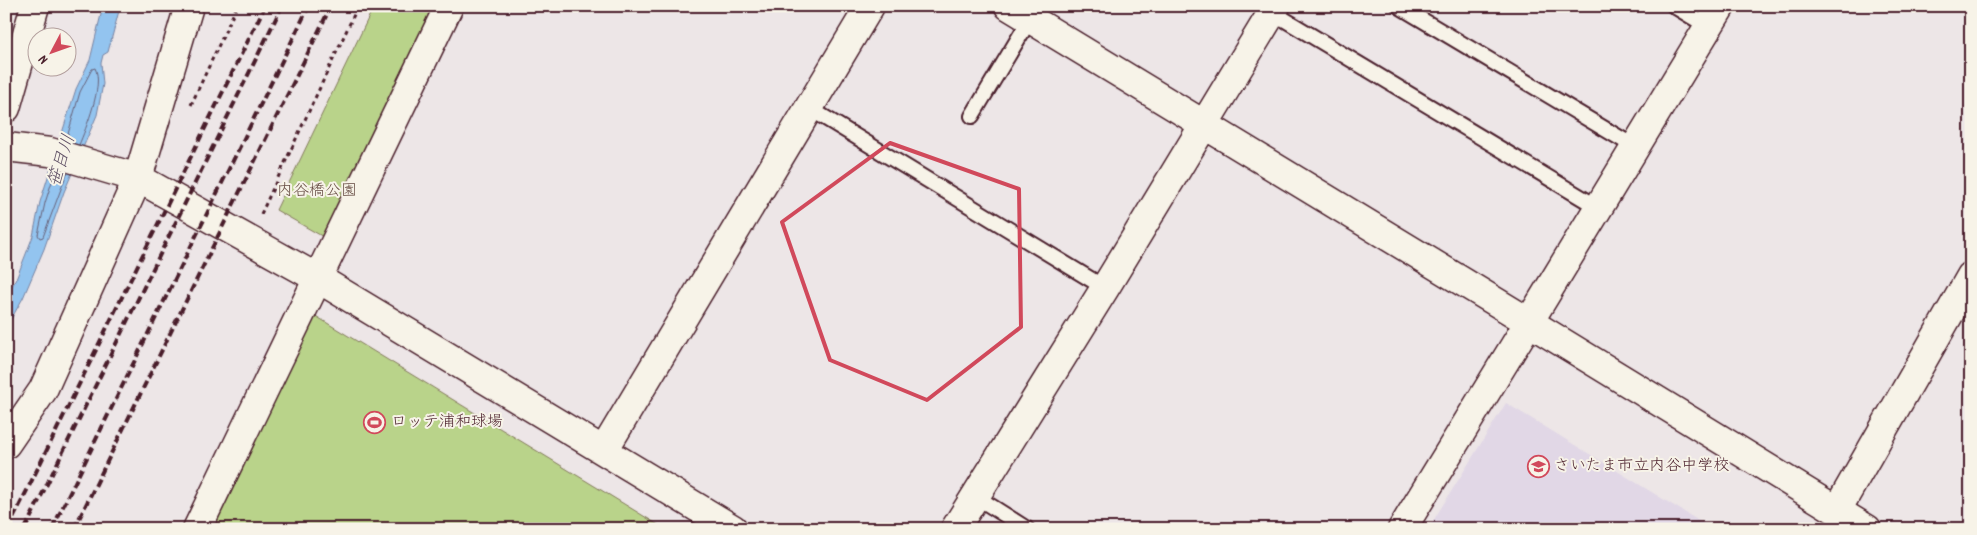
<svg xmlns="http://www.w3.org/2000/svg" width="1977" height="535" font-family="Dekko,'Klee One',sans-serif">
  <rect width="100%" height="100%" fill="#ede6e7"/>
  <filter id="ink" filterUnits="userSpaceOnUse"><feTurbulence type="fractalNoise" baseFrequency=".02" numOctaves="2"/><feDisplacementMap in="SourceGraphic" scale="10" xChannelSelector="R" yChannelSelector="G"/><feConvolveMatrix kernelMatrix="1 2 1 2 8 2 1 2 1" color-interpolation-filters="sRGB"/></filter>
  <g filter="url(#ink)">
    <path fill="#e1d7e6" d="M 1506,403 L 1712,529 L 1428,529 Z"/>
    <path fill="#b9d38a" stroke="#82795a" d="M 374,6 L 437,6 L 327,239 L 276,210 Z
      M 314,315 L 665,529 L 209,529 Z"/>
    <path fill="#93c4ef" stroke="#7682a1" d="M 103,6 L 120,7 L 108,52 L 103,55 L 101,63 L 103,84 L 97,115 L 64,192 L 44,249 L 23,298 L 6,328 L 6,297 L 17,277 L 33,236 L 40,202 L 76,89 L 90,60 Z"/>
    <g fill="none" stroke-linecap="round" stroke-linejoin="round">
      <path stroke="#676179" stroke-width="1" d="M 66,141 L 80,92 L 92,69 L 95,68 C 104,85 86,128 79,145
        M 56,169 L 45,203 L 38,235 L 40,238 L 43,237 L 67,173"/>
      <defs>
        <path id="service" d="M 1399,6 L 1635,147
          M 1674,6 L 1709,27
          M 1272,12 L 1599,208
          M 809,108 L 1105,288
          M 972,116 L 1030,19
          M 975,496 L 1027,529"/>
        <path id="minor" d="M 1009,6 L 1529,322 L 1721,6
          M 6,108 L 35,6
          M 604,450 L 870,6
          M 1837,510 L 1971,276
          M 197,529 L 449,6
          M 955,529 L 1105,288 L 1276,6"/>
        <path id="tertiary" d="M 6,147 L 50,152 L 138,178 L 319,279 L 733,529
          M 6,444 L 43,390 L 138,178 L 189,6
          M 1402,529 L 1529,322 L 1867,529"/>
      </defs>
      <use href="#service" stroke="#4a1f2b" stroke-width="18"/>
      <use href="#minor" stroke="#4a1f2b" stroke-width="31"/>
      <use href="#tertiary" stroke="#4a1f2b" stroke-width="31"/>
      <path stroke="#4a1f2b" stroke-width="3" stroke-dasharray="4 4" stroke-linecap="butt" d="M 191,105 L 237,6
        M 261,214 L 358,6"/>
      <use href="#service" stroke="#f7f3e8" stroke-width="14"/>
      <use href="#minor" stroke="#f7f3e8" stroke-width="28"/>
      <use href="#tertiary" stroke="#f7f3e8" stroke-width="28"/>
      <path stroke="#4a1f2b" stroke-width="4" stroke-dasharray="8 4" stroke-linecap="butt" d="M 8,529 L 265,6
        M 25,529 L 282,6
        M 52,529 L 309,6
        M 74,529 L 331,6"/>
    </g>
  </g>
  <path fill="none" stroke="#d1495b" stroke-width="4" stroke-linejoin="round" d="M 890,143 L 1019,189 L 1021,327 L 927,400 L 830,360 L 782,222 Z"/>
  <defs>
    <symbol id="stadium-ring" viewBox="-11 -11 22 22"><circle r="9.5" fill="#f7f3e8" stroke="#d1495b" stroke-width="1.5"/><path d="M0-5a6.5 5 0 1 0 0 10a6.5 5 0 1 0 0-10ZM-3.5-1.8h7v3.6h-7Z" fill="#d1495b"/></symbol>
    <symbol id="school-ring" viewBox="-11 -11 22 22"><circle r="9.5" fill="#f7f3e8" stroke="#d1495b" stroke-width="1.5"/><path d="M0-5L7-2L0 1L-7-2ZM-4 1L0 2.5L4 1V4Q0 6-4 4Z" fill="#d1495b"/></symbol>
  </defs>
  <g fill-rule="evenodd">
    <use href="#stadium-ring" x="362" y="410" width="25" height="25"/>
    <use href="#school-ring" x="1526" y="454" width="25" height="25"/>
  </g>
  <g text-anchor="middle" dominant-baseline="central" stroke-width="4" stroke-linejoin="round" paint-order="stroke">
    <g font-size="16" fill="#664c43" stroke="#f7f3e8">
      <text x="317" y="191">内谷橋公園</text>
    </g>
    <g font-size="16" fill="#4a1f2b" stroke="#f7f3e8" text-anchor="start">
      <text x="391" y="422">ロッテ浦和球場</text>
      <text x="1554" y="466">さいたま市立内谷中学校</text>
    </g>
    <g font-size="18" font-style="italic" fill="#605166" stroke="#f7f3e8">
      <text transform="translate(63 161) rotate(-73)">笹目川</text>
    </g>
  </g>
  <rect width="1977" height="535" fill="none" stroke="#f7f3e8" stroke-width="25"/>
  <rect x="12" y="12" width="1952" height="510" fill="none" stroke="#4a1f2b" stroke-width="2" filter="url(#ink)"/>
  <g transform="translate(52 52) rotate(229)"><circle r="24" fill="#f7f3e8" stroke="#b29e9c"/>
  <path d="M0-4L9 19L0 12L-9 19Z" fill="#d1495b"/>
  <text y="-8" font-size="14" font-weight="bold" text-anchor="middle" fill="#4a1f2b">N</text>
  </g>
</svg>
